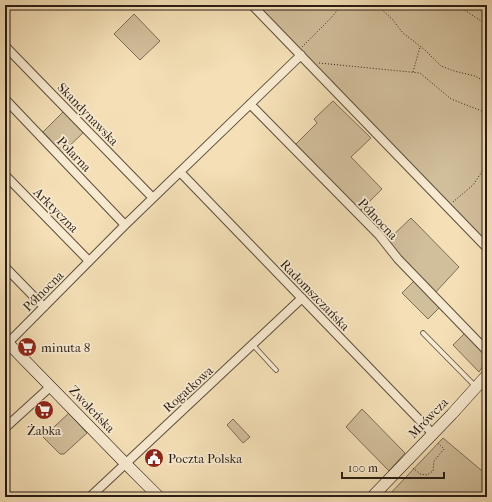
<svg xmlns="http://www.w3.org/2000/svg" width="492" height="502" font-family="'IM FELL French Canon',serif">
  <rect width="100%" height="100%" fill="#f4dfb6"/>
  <filter id="stains"><feTurbulence type="fractalNoise" baseFrequency=".005" numOctaves="4"/><feColorMatrix values="0 0 0 0 .2 0 0 0 0 .09 0 0 0 0 .02 0 0 0 .5 -.17"/></filter>
  <radialGradient id="worn" r=".72"><stop offset=".6" stop-color="#630" stop-opacity="0"/><stop offset="1" stop-color="#630" stop-opacity=".3"/></radialGradient>
  <path fill="#d1be9b" stroke="#7d6e58" d="M 257,5 L 487,5 L 487,244 Z
    M 134,14 L 160,41 L 140,60 L 114,34 Z
    M 333,101 L 371,138 L 351,157 L 382,189 L 359,212 L 294,146 L 317,123 L 314,119 Z
    M 65,110 L 85,131 L 62,153 L 43,132 Z
    M 411,218 L 459,267 L 434,294 L 393,251 L 388,240 Z
    M 414,281 L 440,307 L 428,319 L 402,293 Z
    M 465,333 L 487,355 L 487,360 L 479,372 L 453,345 Z
    M 362,409 L 405,453 L 389,471 L 346,427 Z
    M 69,413 L 87,433 L 64,454 L 60,454 L 43,437 Z
    M 233,419 L 250,437 L 243,443 L 227,425 Z
    M 443,438 L 487,475 L 487,497 L 387,497 Z"/>
  <g fill="none" stroke-linecap="round" stroke-linejoin="round">
    <defs>
      <path id="lane" d="M 423,333 L 476,387
        M 253,345 L 276,370"/>
      <path id="street" d="M 252,5 L 487,248
        M 5,46 L 153,198
        M 5,99 L 125,225
        M 250,104 L 379,235 L 398,259 L 487,351
        M 180,172 L 433,434
        M 5,175 L 89,261
        M 5,267 L 44,307
        M 8,343 L 125,225 L 301,55
        M 5,428 L 50,387
        M 90,497 L 302,298"/>
      <path id="secondary" d="M 5,340 L 125,463 L 159,497
        M 372,497 L 452,414 L 487,375"/>
    </defs>
    <use href="#lane" stroke="#5c4e3d" stroke-width="5.5"/>
    <use href="#street" stroke="#5c4e3d" stroke-width="10"/>
    <use href="#secondary" stroke="#291d15" stroke-width="12"/>
    <path stroke="#291d15" stroke-width="1" stroke-dasharray="1 2" stroke-linecap="butt" d="M 377,5 L 392,19 L 403,33 L 425,50 L 441,66 L 454,71 L 475,76 L 487,83
      M 457,5 L 487,25
      M 302,47 L 332,17 L 341,5
      M 319,63 L 420,73 L 451,99 L 487,113
      M 413,72 L 420,47
      M 484,171 L 487,175
      M 453,202 L 473,185 L 487,164
      M 413,468 L 420,474 L 427,475 L 433,471 L 434,461 L 444,449 L 438,443"/>
    <use href="#lane" stroke="#f8ead0" stroke-width="4"/>
    <use href="#street" stroke="#f8ead0" stroke-width="8"/>
    <use href="#secondary" stroke="#f8ead0" stroke-width="11"/>
  </g>
  <defs>
    <symbol id="supermarket-disc" viewBox="-11 -11 22 22"><circle r="9.5" fill="#8f2418" stroke="#f8ead0"/><path d="M-6-5.5h2.5l.6 2H6L4.5 2H-2.5L-4.4-4H-6ZM-1.5 3.2a1.3 1.3 0 1 0 .1 0ZM3 3.2a1.3 1.3 0 1 0 .1 0Z" fill="#fff"/></symbol>
    <symbol id="civic-disc" viewBox="-11 -11 22 22"><circle r="9.5" fill="#8f2418" stroke="#f8ead0"/><path d="M-.6-6.5H3V-4.5H.6V-3L4-1V1h2V6H-6V1h2V-1L-.6-3ZM-1.2 2.5V6h2.4V2.5Z" fill="#fff"/></symbol>
  </defs>
  <g fill-rule="evenodd">
    <use href="#supermarket-disc" x="16" y="336" width="22" height="22"/>
    <use href="#supermarket-disc" x="33" y="399" width="22" height="22"/>
    <use href="#civic-disc" x="143" y="447" width="22" height="22"/>
  </g>
  <g text-anchor="middle" dominant-baseline="central" stroke-width="3.5" stroke-linejoin="round" paint-order="stroke">
    <g font-size="13" fill="#291d15" stroke="#f8ead0">
      <text transform="translate(88 114) rotate(46)">Skandynawska</text>
      <text transform="translate(74 154) rotate(46)">Polarna</text>
      <text transform="translate(56 210) rotate(45)">Arktyczna</text>
      <text transform="translate(378 219) rotate(47)">Północna</text>
      <text transform="translate(43 291) rotate(-45)">Północna</text>
      <text transform="translate(315 295) rotate(46)">Radomszczańska</text>
      <text transform="translate(188 389) rotate(-42)">Rogatkowa</text>
      <text transform="translate(92 409) rotate(46)">Zwoleńska</text>
      <text transform="translate(428 418) rotate(-46)">Mrówcza</text>
    </g>
    <g font-size="13" fill="#291d15" stroke="#f8ead0" text-anchor="start">
      <text x="41" y="347">minuta 8</text>
      <text x="44" y="430" text-anchor="middle">Żabka</text>
      <text x="168" y="458">Poczta Polska</text>
    </g>
  </g>
  <rect width="492" height="502" fill="none" stroke="#f4dfb6" stroke-width="20"/>
  <rect x="6" y="6" width="480" height="490" fill="none" stroke="#291d15" stroke-width="2"/>
  <rect x="10" y="10" width="472" height="482" fill="none" stroke="#291d15"/>
  <path d="M342 472v6h102v-6" fill="none" stroke="#291d15" stroke-width="2"/>
  <text x="348" y="472" font-size="12" fill="#291d15" stroke="#f8ead0" stroke-width="3" paint-order="stroke">100 m</text>
  <rect width="100%" height="100%" filter="url(#stains)"/>
  <rect width="100%" height="100%" fill="url(#worn)"/>
</svg>
